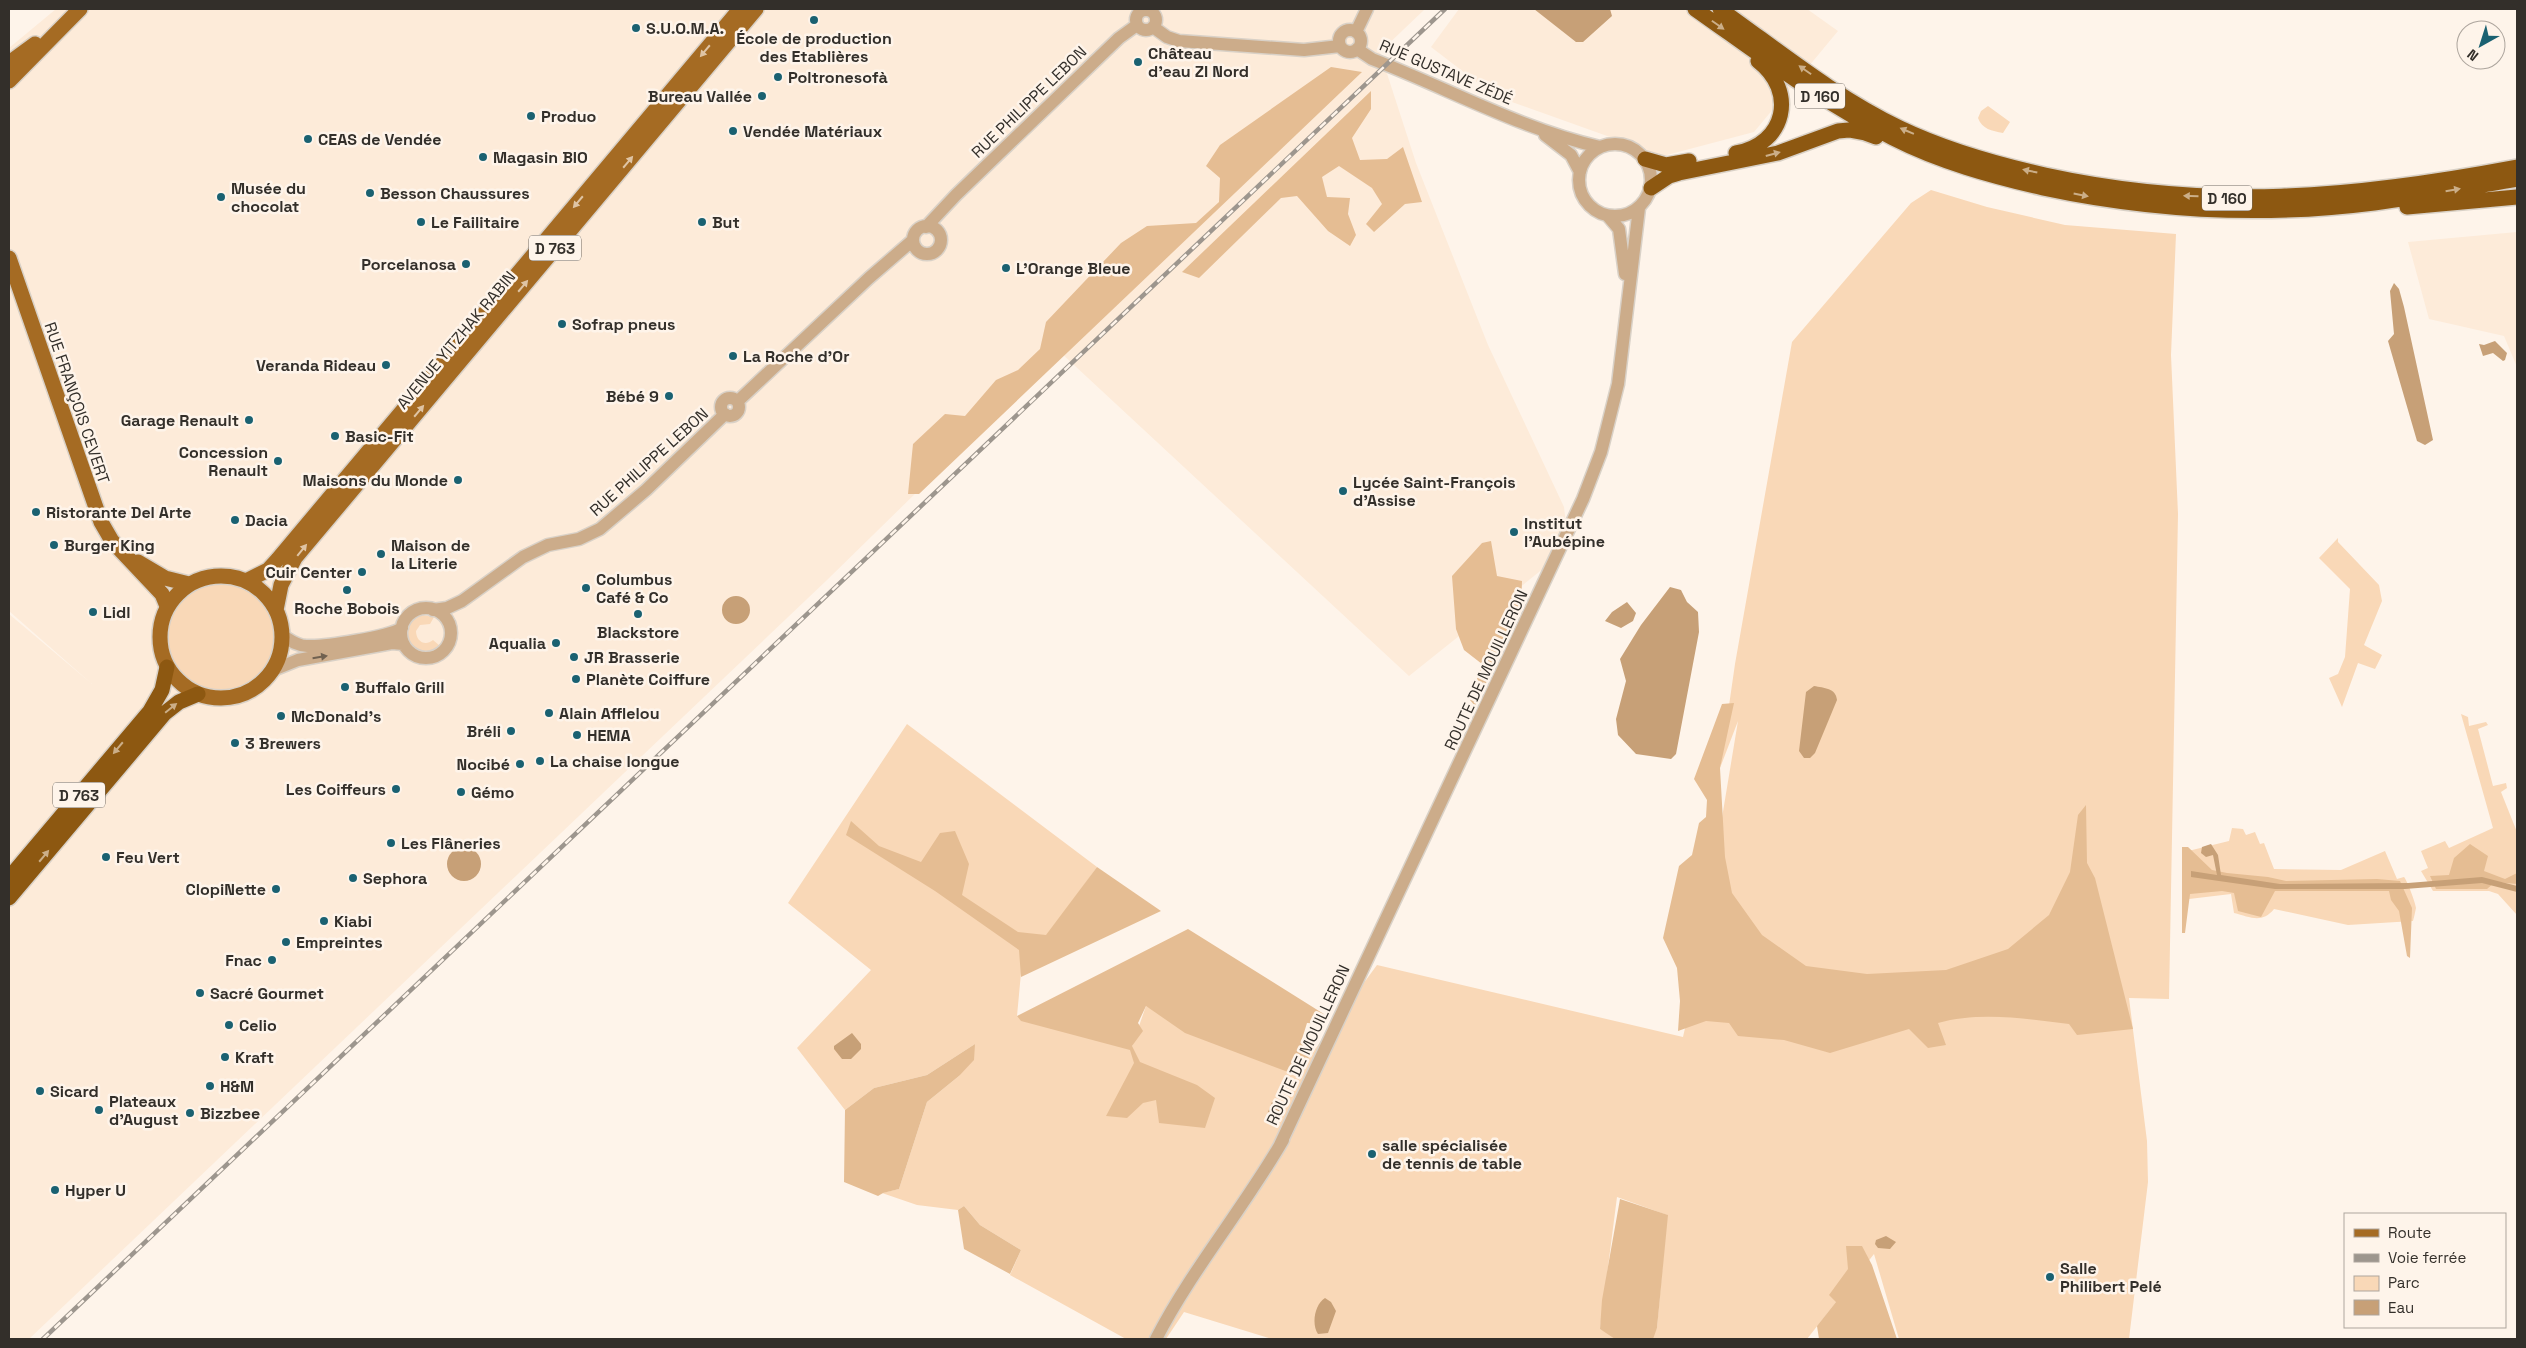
<svg xmlns="http://www.w3.org/2000/svg" width="2526" height="1348" font-family="'Space Grotesk',sans-serif">
  <rect width="100%" height="100%" fill="#fef4ea"/>
  <path fill="#fdebd9" d="M 56,9 L 1425,9 L 1380,52 L 1416,163 L 1488,345 L 1564,507 L 1569,548 L 1409,676 L 1060,352 L 827,580 L 29,1339 L 9,1339 L 9,614 L 92,684 L 9,611 L 9,48 Z
    M 1459,9 L 1807,9 L 1838,31 L 1754,132 L 1663,156 L 1495,96 L 1431,47 Z
    M 2517,232 L 2517,367 L 2504,336 L 2429,319 L 2408,242 Z"/>
  <path fill="#f9d8b7" d="M 1988,106 L 2010,122 L 2003,133 C 1992,131 1982,129 1978,118 L 1981,111 Z
    M 1931,190 L 1987,207 L 2065,225 L 2176,234 L 2171,355 L 2178,514 L 2169,999 L 2129,998 L 2147,1141 L 2148,1182 L 2129,1339 L 1899,1339 L 1874,1254 L 1807,1339 L 1651,1339 L 1657,1328 L 1667,1215 L 1617,1197 L 1600,1329 L 1622,1339 L 1272,1339 L 1184,1312 L 1166,1339 L 1126,1339 L 1010,1275 L 1021,1250 L 980,1225 L 964,1206 L 958,1210 L 917,1205 L 882,1193 L 899,1189 L 927,1102 L 959,1076 L 975,1044 L 927,1075 L 874,1088 L 845,1110 L 797,1048 L 871,970 L 788,903 L 907,724 L 1097,867 L 1021,973 L 1017,1016 L 1132,1046 L 1146,1006 L 1296,1075 L 1377,965 L 1683,1037 L 1693,993 L 1738,721 L 1720,768 L 1735,664 L 1792,342 L 1911,203 Z
    M 2338,538 L 2338,542 L 2379,585 L 2382,601 L 2364,645 L 2382,655 L 2375,669 L 2358,663 L 2342,707 L 2329,678 L 2338,674 L 2345,657 L 2350,589 L 2319,558 Z
    M166 637a54 54 0 1 1 108 0a54 54 0 1 1-108 0Z
    M 421,615 L 434,617 L 430,624 L 420,625 L 416,631 C 416,641 425,647 433,640 L 440,646 C 427,656 412,652 407,636 L 410,623 Z
    M 2461,714 L 2468,717 L 2469,726 L 2486,722 L 2488,725 L 2478,729 L 2493,786 L 2506,783 L 2507,788 L 2501,792 L 2517,832 L 2517,915 L 2498,894 L 2489,891 L 2433,891 L 2421,871 L 2428,868 L 2421,851 L 2445,841 L 2449,848 L 2493,828 Z
    M 2232,828 L 2243,829 L 2246,835 L 2255,832 L 2260,844 L 2264,843 L 2274,869 L 2341,870 L 2385,851 L 2397,879 L 2404,877 C 2407,880 2416,904 2416,908 C 2415,913 2414,917 2413,921 L 2348,925 L 2274,909 C 2262,924 2250,917 2234,913 L 2231,894 L 2189,899 L 2184,852 L 2229,841 Z"/>
  <path fill="#e5bd93" d="M 1331,67 L 1362,72 L 919,494 L 908,494 L 913,444 L 945,414 L 965,416 L 996,380 L 1018,370 L 1040,349 L 1046,322 L 1121,243 L 1147,226 L 1196,223 L 1219,202 L 1220,178 L 1206,166 L 1220,145 Z
    M 1371,91 L 1371,109 L 1352,138 L 1360,160 L 1387,159 L 1403,147 L 1422,202 L 1405,204 L 1374,232 L 1366,224 L 1382,204 L 1372,188 L 1339,166 L 1322,177 L 1327,197 L 1350,198 L 1348,214 L 1356,235 L 1350,246 L 1328,231 L 1297,196 L 1281,198 L 1199,278 L 1182,272 Z
    M 1491,541 L 1497,576 L 1522,581 L 1521,610 L 1475,706 L 1470,700 L 1482,664 L 1464,650 L 1456,629 L 1452,576 L 1482,543 Z
    M 1734,703 L 1720,768 L 1725,857 L 1732,893 L 1762,935 L 1806,966 L 1867,974 L 1946,970 L 2008,949 L 2049,915 L 2070,872 L 2078,815 L 2086,805 L 2087,863 L 2095,878 L 2133,1029 L 2077,1035 L 2069,1024 C 2027,1019 1980,1011 1938,1023 L 1946,1045 L 1928,1048 L 1909,1029 L 1830,1053 L 1784,1040 L 1738,1036 L 1729,1023 L 1706,1021 L 1678,1031 L 1680,1001 L 1677,968 L 1663,938 L 1679,866 L 1692,855 L 1699,823 L 1706,817 L 1707,800 L 1694,779 L 1722,704 Z
    M 851,821 L 879,846 L 921,862 L 940,833 L 955,831 L 969,864 L 962,895 L 1018,932 L 1046,935 L 1097,867 L 1161,911 L 1021,977 L 1019,950 L 935,891 L 846,835 Z
    M 2470,844 L 2488,856 L 2484,871 L 2505,879 L 2517,873 L 2517,884 L 2495,882 L 2487,889 L 2436,889 L 2430,876 L 2449,875 L 2454,858 Z
    M 2182,847 L 2188,847 L 2212,870 L 2227,873 L 2268,877 L 2286,881 L 2377,879 L 2400,881 L 2412,908 L 2410,958 L 2407,956 L 2399,911 L 2391,900 L 2389,891 L 2275,891 L 2261,917 L 2238,911 L 2234,893 L 2222,891 L 2190,894 L 2185,933 L 2182,933 Z
    M 1188,929 L 1327,1016 L 1324,1024 L 1307,1023 L 1302,1039 L 1313,1047 L 1302,1074 L 1296,1075 L 1185,1033 L 1146,1006 L 1138,1023 L 1143,1031 L 1132,1046 L 1140,1062 L 1197,1085 L 1215,1098 L 1205,1128 L 1159,1123 L 1156,1100 L 1143,1103 L 1127,1118 L 1106,1116 L 1134,1063 L 1130,1050 L 1021,1021 L 1017,1016 Z
    M 975,1044 L 974,1060 L 959,1076 L 927,1102 L 899,1189 L 883,1193 L 878,1196 L 844,1182 L 845,1110 L 874,1088 L 927,1075 Z
    M 1620,1199 L 1668,1215 L 1657,1328 L 1653,1339 L 1615,1339 L 1600,1329 L 1602,1300 Z
    M 964,1206 L 980,1225 L 1021,1250 L 1010,1274 L 964,1249 L 958,1210 Z
    M 1846,1246 L 1862,1246 L 1872,1265 L 1897,1339 L 1819,1339 L 1817,1326 L 1836,1302 L 1829,1295 L 1848,1269 Z"/>
  <path fill="#c7a077" d="M 1534,9 L 1610,9 L 1612,16 L 1583,42 L 1576,42 Z
    M 2394,283 L 2399,289 L 2404,307 L 2433,440 L 2425,445 L 2417,441 L 2388,341 L 2394,334 L 2390,291 Z
    M 2495,341 L 2507,353 L 2505,360 L 2503,361 L 2493,353 L 2483,356 L 2479,344 L 2484,345 Z
    M 1670,587 L 1681,590 L 1687,602 L 1698,612 L 1699,632 L 1676,754 L 1671,759 L 1636,754 L 1618,735 L 1616,719 L 1626,681 L 1620,659 L 1641,625 Z
    M722 610a14 14 0 1 1 28 0a14 14 0 1 1-28 0Z
    M 1627,602 L 1636,613 L 1633,621 L 1621,628 L 1605,621 L 1612,612 Z
    M 1814,686 C 1824,688 1836,688 1837,700 L 1815,753 L 1810,758 L 1804,758 L 1799,751 L 1806,692 Z
    M 2211,844 L 2218,855 L 2221,875 L 2280,884 L 2408,883 L 2482,877 L 2517,886 L 2517,892 L 2482,883 L 2405,889 L 2275,889 L 2191,877 L 2191,871 L 2217,875 L 2213,855 L 2206,857 L 2201,853 L 2202,847 Z
    M447 864a17 17 0 1 1 34 0a17 17 0 1 1-34 0Z
    M 852,1033 L 861,1044 L 861,1049 L 851,1059 L 842,1059 L 834,1049 L 834,1046 Z
    M 1272,1102 L 1285,1109 L 1281,1117 L 1268,1112 Z
    M 1886,1236 L 1896,1242 L 1890,1249 L 1878,1248 L 1875,1244 L 1876,1240 Z
    M 1325,1298 L 1331,1302 L 1336,1311 L 1328,1333 L 1318,1334 C 1311,1324 1315,1304 1325,1298 Z"/>
  <g fill="none" stroke-linecap="round" stroke-linejoin="round">
    <defs>
      <path id="minor" d="M1136 20a10 10 0 1 1 20 0a10 10 0 1 1-20 0Z
        M 1153,27 L 1167,37 L 1179,41 L 1304,50 L 1340,46
        M1339 41a11 11 0 1 1 22 0a11 11 0 1 1-22 0Z
        M 1356,32 L 1367,9
        M 1357,49 L 1372,59 C 1447,88 1521,129 1600,147
        M 1545,135 L 1571,155 L 1580,172
        M1579 180a36 36 0 1 1 72 0a36 36 0 1 1-72 0Z
        M 1608,216 L 1619,229 L 1625,274
        M913 240a14 14 0 1 1 28 0a14 14 0 1 1-28 0Z
        M 926,227 L 956,195 L 1119,38 L 1137,25
        M721 407a9 9 0 1 1 18 0a9 9 0 1 1-18 0Z
        M 738,401 L 869,278 L 913,240
        M401 633a25 25 0 1 1 50 0a25 25 0 1 1-50 0Z
        M 433,610 L 447,608 L 462,601 L 523,557 L 548,545 L 579,539 L 600,529 L 646,490 L 725,414
        M 282,635 C 290,640 297,646 307,646 C 325,647 388,637 402,628
        M 273,670 L 298,660 L 392,643 L 403,644
        M 1279,1147 L 1583,499 L 1601,452 L 1618,384 L 1639,208
        M 1156,1339 C 1192,1269 1244,1208 1283,1140"/>
      <path id="major" d="M 9,63 L 35,44
        M 9,81 L 80,9
        M 9,258 L 101,522 L 112,541 L 162,594 L 167,606
        M 138,562 L 165,578 L 189,584
        M160 637a61 61 0 1 1 122 0a61 61 0 1 1-122 0Z
        M 246,581 L 268,570 L 278,559 L 740,9
        M 276,610 L 281,585 L 295,558 L 756,9"/>
      <path id="highway" d="M 1695,9 C 1759,54 1823,103 1893,138 C 1940,162 1992,176 2043,188 C 2151,211 2264,217 2374,203 C 2422,197 2470,187 2517,179
        M 1720,9 C 1778,50 1835,97 1900,128 C 1946,150 1996,164 2045,175 C 2210,211 2353,198 2517,167
        M 1736,153 C 1786,144 1797,91 1758,61
        M 1645,159 L 1666,165 L 1689,161
        M 1651,188 L 1669,176 L 1679,173 L 1778,153 L 1838,131 L 1849,130 L 1865,133 L 1876,137
        M 2407,207 L 2517,197
        M 9,878 L 150,711 L 162,690 L 167,667
        M 9,898 L 165,713 L 179,702 L 198,694"/>
    </defs>
    <use href="#minor" stroke="#d9d1c7" stroke-width="15"/>
    <use href="#major" stroke="#d9d1c7" stroke-width="18"/>
    <use href="#highway" stroke="#d9d1c7" stroke-width="18"/>
    <use href="#minor" stroke="#ccac8a" stroke-width="12"/>
    <use href="#major" stroke="#a56b23" stroke-width="15"/>
    <use href="#highway" stroke="#8d5811" stroke-width="15"/>
    <defs>
      <path id="rail" d="M 43,1339 L 1445,9"/>
    </defs>
    <use href="#rail" stroke="#9d968e" stroke-width="4.5"/>
    <use href="#rail" stroke="#fef4ea" stroke-width="2.5" stroke-dasharray="8" stroke-linecap="butt"/>
  </g>
  <defs><path id="oneway-solid" d="M-6-.8H1V-3.2L6.5 0L1 3.2V.8H-6Z" transform="scale(1.25)"/></defs>
  <g fill="#cbae88">
    <use href="#oneway-solid" transform="translate(1718 25) rotate(35)"/>
    <use href="#oneway-solid" transform="translate(1805 70) rotate(-145)"/>
    <use href="#oneway-solid" transform="translate(1907 131) rotate(-157)"/>
    <use href="#oneway-solid" transform="translate(1773 154) rotate(-15)"/>
    <use href="#oneway-solid" transform="translate(2030 171) rotate(-168)"/>
    <use href="#oneway-solid" transform="translate(2453 190) rotate(-10)"/>
    <use href="#oneway-solid" transform="translate(2081 195) rotate(11)"/>
    <use href="#oneway-solid" transform="translate(2191 196) rotate(-178)"/>
    <use href="#oneway-solid" transform="translate(171 708) rotate(-39)"/>
    <use href="#oneway-solid" transform="translate(118 748) rotate(130)"/>
    <use href="#oneway-solid" transform="translate(44 856) rotate(-50)"/>
  </g>
  <g fill="#dfc4a4">
    <use href="#oneway-solid" transform="translate(705 51) rotate(130)"/>
    <use href="#oneway-solid" transform="translate(628 162) rotate(-50)"/>
    <use href="#oneway-solid" transform="translate(578 202) rotate(130)"/>
    <use href="#oneway-solid" transform="translate(523 286) rotate(-50)"/>
    <use href="#oneway-solid" transform="translate(419 411) rotate(-50)"/>
    <use href="#oneway-solid" transform="translate(302 550) rotate(-51)"/>
  </g>
  <use fill="#706150" href="#oneway-solid" transform="translate(320 657) rotate(-9)"/>
  <g fill="#1a6171" stroke="#fef4ea" stroke-width="2">
    <circle cx="814" cy="20" r="5"/>
    <circle cx="636" cy="28" r="5"/>
    <circle cx="1138" cy="62" r="5"/>
    <circle cx="778" cy="77" r="5"/>
    <circle cx="762" cy="96" r="5"/>
    <circle cx="531" cy="116" r="5"/>
    <circle cx="733" cy="131" r="5"/>
    <circle cx="308" cy="139" r="5"/>
    <circle cx="483" cy="157" r="5"/>
    <circle cx="370" cy="193" r="5"/>
    <circle cx="221" cy="197" r="5"/>
    <circle cx="421" cy="222" r="5"/>
    <circle cx="702" cy="222" r="5"/>
    <circle cx="466" cy="264" r="5"/>
    <circle cx="1006" cy="268" r="5"/>
    <circle cx="562" cy="324" r="5"/>
    <circle cx="733" cy="356" r="5"/>
    <circle cx="386" cy="365" r="5"/>
    <circle cx="669" cy="396" r="5"/>
    <circle cx="249" cy="420" r="5"/>
    <circle cx="335" cy="436" r="5"/>
    <circle cx="278" cy="461" r="5"/>
    <circle cx="458" cy="480" r="5"/>
    <circle cx="1343" cy="491" r="5"/>
    <circle cx="36" cy="512" r="5"/>
    <circle cx="235" cy="520" r="5"/>
    <circle cx="1514" cy="532" r="5"/>
    <circle cx="54" cy="545" r="5"/>
    <circle cx="381" cy="554" r="5"/>
    <circle cx="362" cy="572" r="5"/>
    <circle cx="586" cy="588" r="5"/>
    <circle cx="347" cy="590" r="5"/>
    <circle cx="93" cy="612" r="5"/>
    <circle cx="638" cy="614" r="5"/>
    <circle cx="556" cy="643" r="5"/>
    <circle cx="574" cy="657" r="5"/>
    <circle cx="576" cy="679" r="5"/>
    <circle cx="345" cy="687" r="5"/>
    <circle cx="549" cy="713" r="5"/>
    <circle cx="281" cy="716" r="5"/>
    <circle cx="511" cy="731" r="5"/>
    <circle cx="577" cy="735" r="5"/>
    <circle cx="235" cy="743" r="5"/>
    <circle cx="540" cy="761" r="5"/>
    <circle cx="520" cy="764" r="5"/>
    <circle cx="396" cy="789" r="5"/>
    <circle cx="461" cy="792" r="5"/>
    <circle cx="391" cy="843" r="5"/>
    <circle cx="106" cy="857" r="5"/>
    <circle cx="353" cy="878" r="5"/>
    <circle cx="276" cy="889" r="5"/>
    <circle cx="324" cy="921" r="5"/>
    <circle cx="286" cy="942" r="5"/>
    <circle cx="272" cy="960" r="5"/>
    <circle cx="200" cy="993" r="5"/>
    <circle cx="229" cy="1025" r="5"/>
    <circle cx="225" cy="1057" r="5"/>
    <circle cx="210" cy="1086" r="5"/>
    <circle cx="40" cy="1091" r="5"/>
    <circle cx="99" cy="1110" r="5"/>
    <circle cx="190" cy="1113" r="5"/>
    <circle cx="1372" cy="1154" r="5"/>
    <circle cx="55" cy="1190" r="5"/>
    <circle cx="2050" cy="1277" r="5"/>
  </g>
  <g text-anchor="middle" dominant-baseline="central" stroke-width="5" stroke-linejoin="round" paint-order="stroke">
    <g fill="#fef4ea" stroke="#706a64" stroke-width="1">
      <rect x="1795" y="83.5" width="50" height="25" rx="4"/>
      <rect x="2202" y="185.5" width="50" height="25" rx="4"/>
      <rect x="529" y="235.5" width="52" height="25" rx="4"/>
      <rect x="53" y="782.5" width="52" height="25" rx="4"/>
    </g>
    <g font-size="15" font-weight="bold" fill="#332f2a">
      <text x="1820" y="96">D 160</text>
      <text x="2227" y="198">D 160</text>
      <text x="555" y="248">D 763</text>
      <text x="79" y="795">D 763</text>
    </g>
    <g font-size="16" font-weight="bold" fill="#332f2a" stroke="#fef4ea" text-anchor="start">
      <text x="646" y="28">S.U.O.M.A.</text>
      <text x="814" y="38" text-anchor="middle">École de production<tspan x="814" dy="18">des Etablières</tspan></text>
      <text x="1148" y="53">Château<tspan x="1148" dy="18">d'eau ZI Nord</tspan></text>
      <text x="788" y="77">Poltronesofà</text>
      <text x="752" y="96" text-anchor="end">Bureau Vallée</text>
      <text x="541" y="116">Produo</text>
      <text x="743" y="131">Vendée Matériaux</text>
      <text x="318" y="139">CEAS de Vendée</text>
      <text x="493" y="157">Magasin BIO</text>
      <text x="231" y="188">Musée du<tspan x="231" dy="18">chocolat</tspan></text>
      <text x="380" y="193">Besson Chaussures</text>
      <text x="431" y="222">Le Failitaire</text>
      <text x="712" y="222">But</text>
      <text x="456" y="264" text-anchor="end">Porcelanosa</text>
      <text x="1016" y="268">L'Orange Bleue</text>
      <text x="572" y="324">Sofrap pneus</text>
      <text x="743" y="356">La Roche d'Or</text>
      <text x="376" y="365" text-anchor="end">Veranda Rideau</text>
      <text x="659" y="396" text-anchor="end">Bébé 9</text>
      <text x="239" y="420" text-anchor="end">Garage Renault</text>
      <text x="345" y="436">Basic-Fit</text>
      <text x="268" y="452" text-anchor="end">Concession<tspan x="268" dy="18">Renault</tspan></text>
      <text x="448" y="480" text-anchor="end">Maisons du Monde</text>
      <text x="1353" y="482">Lycée Saint-François<tspan x="1353" dy="18">d'Assise</tspan></text>
      <text x="46" y="512">Ristorante Del Arte</text>
      <text x="245" y="520">Dacia</text>
      <text x="1524" y="523">Institut<tspan x="1524" dy="18">l'Aubépine</tspan></text>
      <text x="64" y="545">Burger King</text>
      <text x="391" y="545">Maison de<tspan x="391" dy="18">la Literie</tspan></text>
      <text x="352" y="572" text-anchor="end">Cuir Center</text>
      <text x="596" y="579">Columbus<tspan x="596" dy="18">Café &amp; Co</tspan></text>
      <text x="347" y="608" text-anchor="middle">Roche Bobois</text>
      <text x="103" y="612">Lidl</text>
      <text x="638" y="632" text-anchor="middle">Blackstore</text>
      <text x="546" y="643" text-anchor="end">Aqualia</text>
      <text x="584" y="657">JR Brasserie</text>
      <text x="586" y="679">Planète Coiffure</text>
      <text x="355" y="687">Buffalo Grill</text>
      <text x="559" y="713">Alain Afflelou</text>
      <text x="291" y="716">McDonald's</text>
      <text x="501" y="731" text-anchor="end">Bréli</text>
      <text x="587" y="735">HEMA</text>
      <text x="245" y="743">3 Brewers</text>
      <text x="550" y="761">La chaise longue</text>
      <text x="510" y="764" text-anchor="end">Nocibé</text>
      <text x="386" y="789" text-anchor="end">Les Coiffeurs</text>
      <text x="471" y="792">Gémo</text>
      <text x="401" y="843">Les Flâneries</text>
      <text x="116" y="857">Feu Vert</text>
      <text x="363" y="878">Sephora</text>
      <text x="266" y="889" text-anchor="end">ClopiNette</text>
      <text x="334" y="921">Kiabi</text>
      <text x="296" y="942">Empreintes</text>
      <text x="262" y="960" text-anchor="end">Fnac</text>
      <text x="210" y="993">Sacré Gourmet</text>
      <text x="239" y="1025">Celio</text>
      <text x="235" y="1057">Kraft</text>
      <text x="220" y="1086">H&amp;M</text>
      <text x="50" y="1091">Sicard</text>
      <text x="109" y="1101">Plateaux<tspan x="109" dy="18">d'August</tspan></text>
      <text x="200" y="1113">Bizzbee</text>
      <text x="1382" y="1145">salle spécialisée<tspan x="1382" dy="18">de tennis de table</tspan></text>
      <text x="65" y="1190">Hyper U</text>
      <text x="2060" y="1268">Salle<tspan x="2060" dy="18">Philibert Pelé</tspan></text>
    </g>
    <g font-size="16" fill="#332f2a" stroke="#fef4ea">
      <text transform="translate(1446 72) rotate(23)">RUE GUSTAVE ZÉDÉ</text>
      <text transform="translate(1029 102) rotate(-44)">RUE PHILIPPE LEBON</text>
      <text transform="translate(456 340) rotate(-50)">AVENUE YITZHAK RABIN</text>
      <text transform="translate(77 403) rotate(71)">RUE FRANÇOIS CEVERT</text>
      <text transform="translate(649 462) rotate(-42)">RUE PHILIPPE LEBON</text>
      <text transform="translate(1486 670) rotate(-65)">ROUTE DE MOUILLERON</text>
      <text transform="translate(1308 1045) rotate(-65)">ROUTE DE MOUILLERON</text>
    </g>
  </g>
  <rect width="2526" height="1348" fill="none" stroke="#332f2a" stroke-width="20"/>
  <rect x="2344" y="1213" width="162" height="115" fill="#fef4ea" stroke="#ada59d"/>
  <rect x="2354" y="1229" width="25" height="8" fill="#a56b23" stroke="#ada59d"/>
  <text x="2388" y="1238" font-size="15" fill="#332f2a">Route</text>
  <rect x="2354" y="1254" width="25" height="8" fill="#9d968e" stroke="#ada59d"/>
  <text x="2388" y="1263" font-size="15" fill="#332f2a">Voie ferrée</text>
  <rect x="2354" y="1276" width="25" height="15" fill="#f9d8b7" stroke="#ada59d"/>
  <text x="2388" y="1288" font-size="15" fill="#332f2a">Parc</text>
  <rect x="2354" y="1300" width="25" height="15" fill="#c7a077" stroke="#ada59d"/>
  <text x="2388" y="1313" font-size="15" fill="#332f2a">Eau</text>
  <g transform="translate(2481 45) rotate(219)"><circle r="24" fill="#fef4ea" stroke="#ada59d"/>
  <path d="M0-4L9 19L0 12L-9 19Z" fill="#1a6171"/>
  <text y="-8" font-size="14" font-weight="bold" text-anchor="middle" fill="#332f2a">N</text>
  </g>
</svg>
